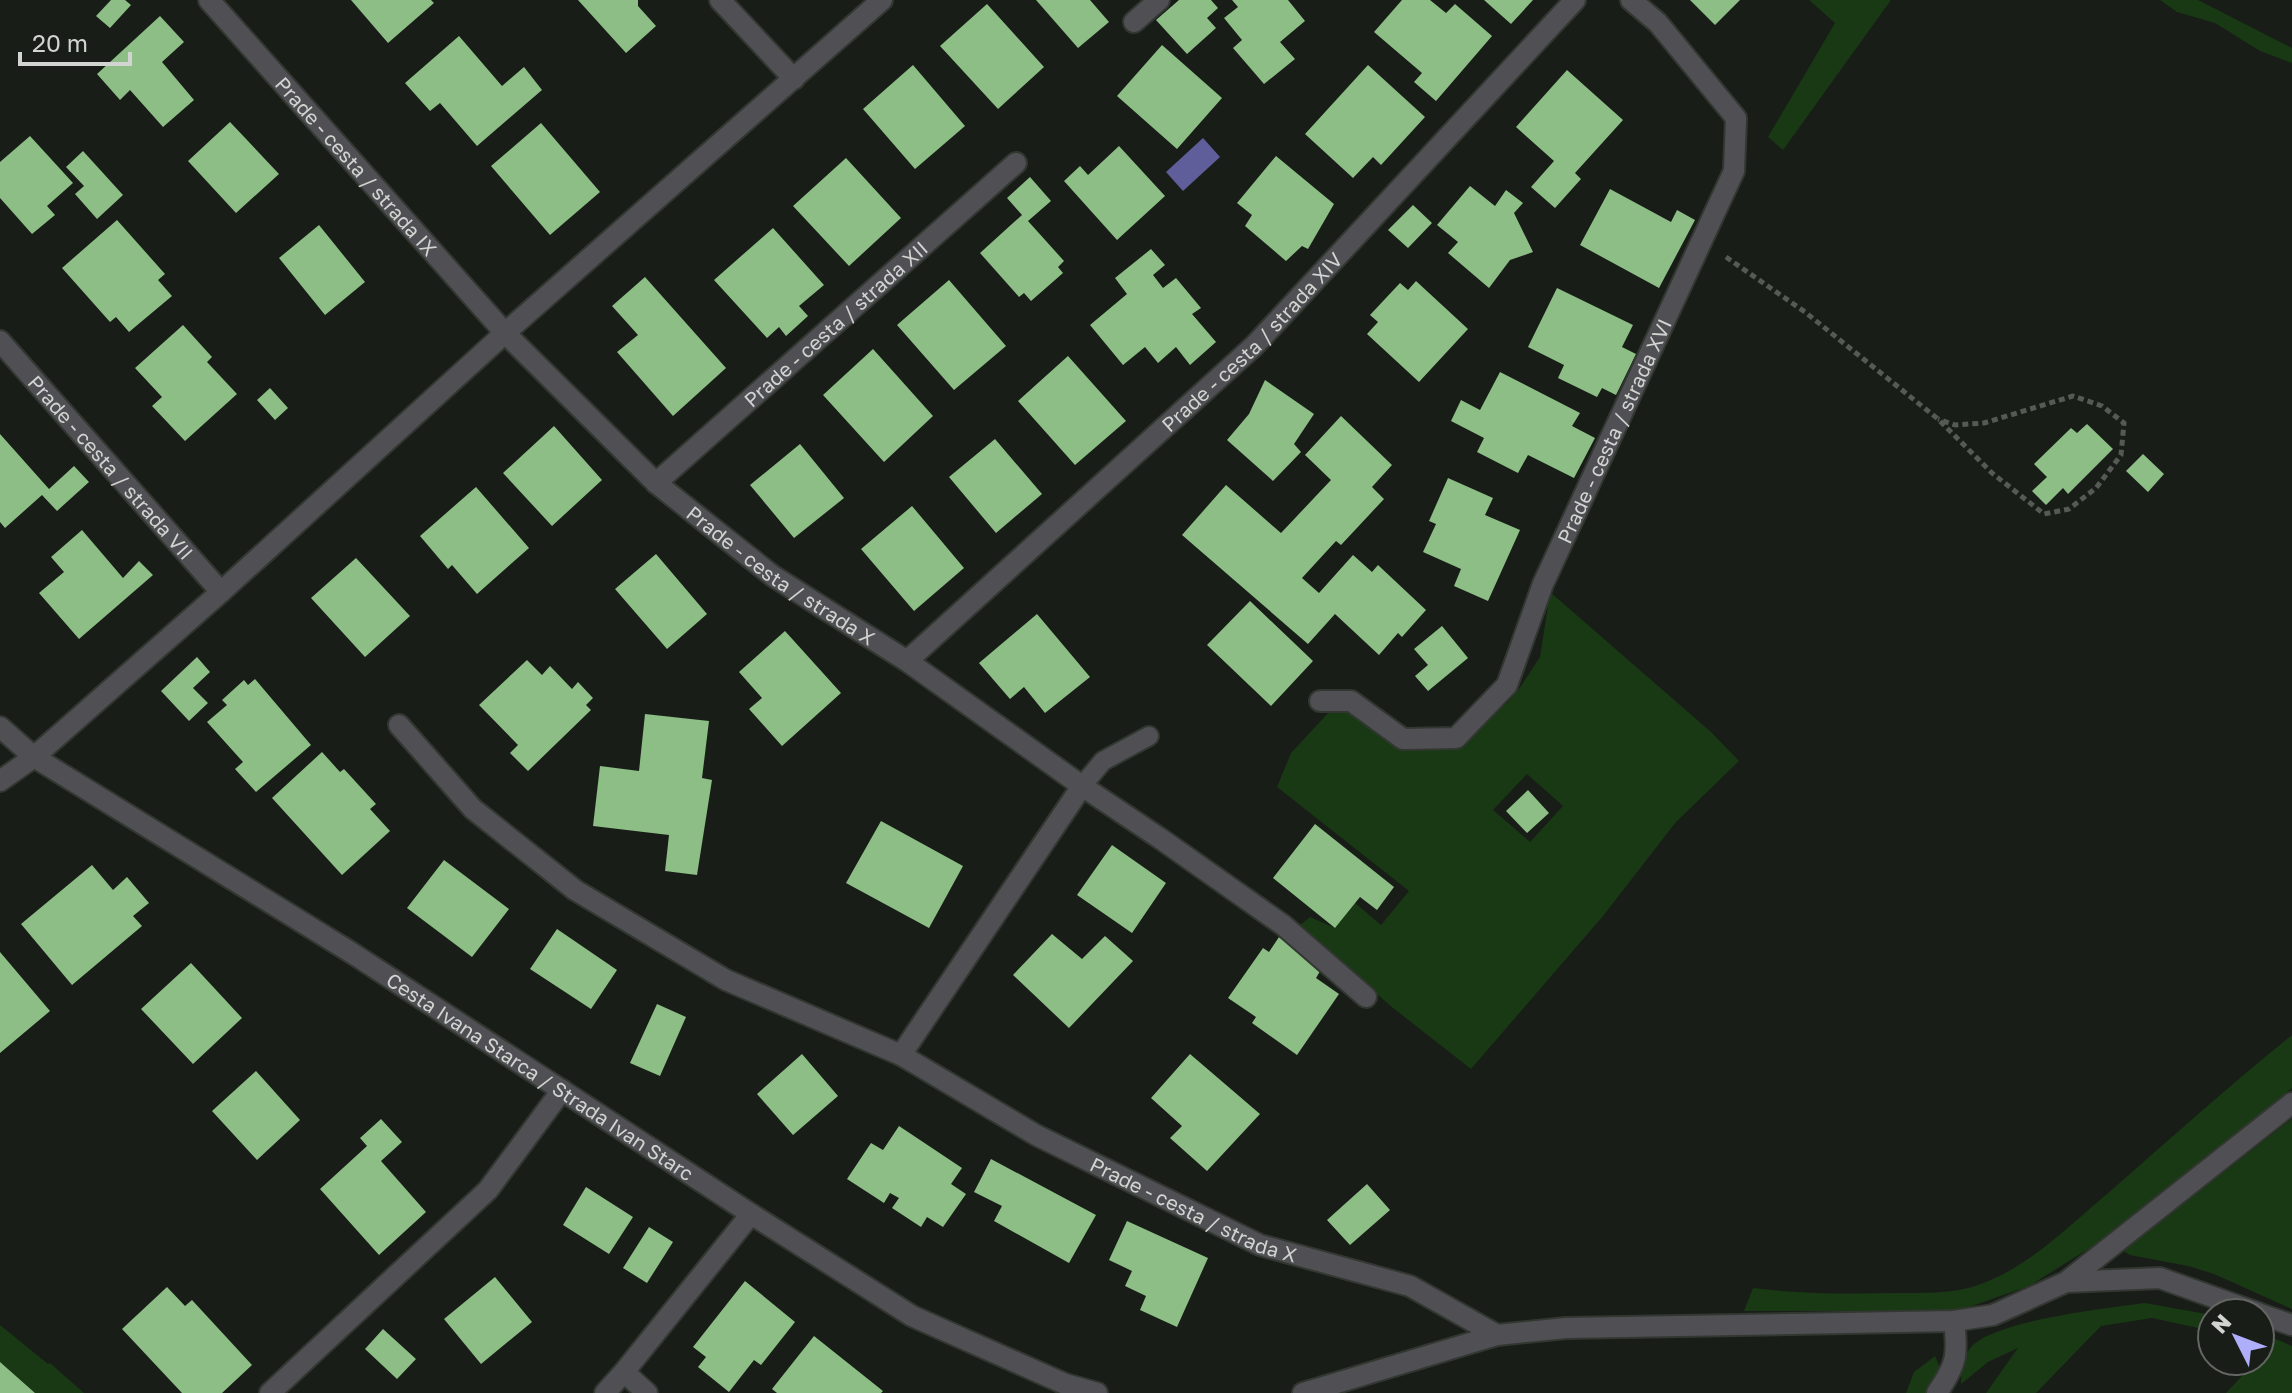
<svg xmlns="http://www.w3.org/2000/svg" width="2292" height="1393" font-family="'Golos Text',sans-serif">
  <rect width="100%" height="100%" fill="#191d18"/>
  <path fill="#183913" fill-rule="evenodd" d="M 1809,0 L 1891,0 L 1783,150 L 1768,137 L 1835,23 Z
    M 2160,0 L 2198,0 L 2202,2 L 2292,48 L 2292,63 L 2260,51 L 2215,23 L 2177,12 Z
    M 1550,592 L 1711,732 L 1739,761 L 1676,822 L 1603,916 L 1471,1069 L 1393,1008 L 1299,926 L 1310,917 L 1335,928 L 1355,903 L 1381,925 L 1409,891 L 1277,787 L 1291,753 L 1343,697 L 1415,739 L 1486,720 L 1508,702 L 1521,686 L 1540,657 ZM 1527,774 L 1563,806 L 1530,842 L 1493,810 Z
    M 2292,1035 L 2292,1088 L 2093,1246 L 2029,1286 L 1952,1313 L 1900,1311 L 1744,1311 L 1753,1288 C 1800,1294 1846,1294 1893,1293 C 1919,1293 1947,1294 1972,1287 C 2025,1271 2065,1229 2107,1194 C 2168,1141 2228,1086 2292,1035 Z
    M 2292,1119 L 2292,1309 L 2214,1274 L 2188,1266 L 2130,1255 L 2123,1251 Z
    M 2145,1303 L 2212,1315 L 2212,1331 L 2152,1318 L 2101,1326 L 2036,1393 L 1986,1393 L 2018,1348 L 1988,1362 L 1961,1384 C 1961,1370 1963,1354 1974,1344 C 2002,1320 2106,1308 2145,1303 Z
    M 0,1325 L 48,1364 L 50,1363 L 84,1393 L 0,1393 Z
    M 2260,1332 L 2292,1346 L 2292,1393 L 2226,1393 L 2256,1361 L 2260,1361 Z
    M 1935,1356 L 1941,1370 L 1932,1393 L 1906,1393 L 1914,1372 Z"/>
  <path fill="#5f5e9b" d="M 1203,138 L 1220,157 L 1183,191 L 1166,172 Z"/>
  <path fill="#8cbe85" d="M 111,0 L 125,0 L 131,5 L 110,28 L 96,16 Z
    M 351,0 L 431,0 L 434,3 L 388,43 Z
    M 578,0 L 638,0 L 638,6 L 656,26 L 626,53 Z
    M 1036,0 L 1090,0 L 1109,22 L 1078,48 Z
    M 1179,0 L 1211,0 L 1218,8 L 1207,18 L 1216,28 L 1187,54 L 1156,20 Z
    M 1232,0 L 1288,0 L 1305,21 L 1280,42 L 1295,59 L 1264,84 L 1233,48 L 1242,40 L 1224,18 L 1238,7 Z
    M 1402,0 L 1430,0 L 1446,13 L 1455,4 L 1492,36 L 1436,101 L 1414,82 L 1422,73 L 1374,32 Z
    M 1484,0 L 1533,0 L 1511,24 Z
    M 1690,0 L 1740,0 L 1715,25 Z
    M 987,4 L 1044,67 L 998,109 L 940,46 Z
    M 160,16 L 184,42 L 162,62 L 194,100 L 163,127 L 130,90 L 120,100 L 97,74 Z
    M 459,36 L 502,86 L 524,67 L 542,90 L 477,146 L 440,103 L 430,111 L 405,83 Z
    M 1162,45 L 1222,98 L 1177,149 L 1117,96 Z
    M 913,65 L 965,126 L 915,169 L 863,109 Z
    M 1368,65 L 1425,117 L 1381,165 L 1373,157 L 1353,178 L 1305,134 Z
    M 1567,70 L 1623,120 L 1575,173 L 1581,179 L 1555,208 L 1531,187 L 1554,161 L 1516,127 Z
    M 230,122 L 279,174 L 236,213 L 188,161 Z
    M 541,123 L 600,192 L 550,235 L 491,166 Z
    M 30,136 L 73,183 L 47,206 L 55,215 L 32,234 L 0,198 L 0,162 Z
    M 1119,146 L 1165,196 L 1117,240 L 1064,181 L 1080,166 L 1088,175 Z
    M 83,151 L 123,195 L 97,219 L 75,194 L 84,186 L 66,167 Z
    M 1276,156 L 1334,204 L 1308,249 L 1302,246 L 1286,261 L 1245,226 L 1252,215 L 1237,203 Z
    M 846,158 L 901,218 L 849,266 L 793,206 Z
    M 1030,177 L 1051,201 L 1028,221 L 1064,261 L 1058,267 L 1063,273 L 1031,301 L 1024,293 L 1019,297 L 980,253 L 1022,215 L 1007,198 Z
    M 1470,186 L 1495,206 L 1506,190 L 1523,203 L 1514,213 L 1533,252 L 1510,260 L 1489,288 L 1448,253 L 1458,242 L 1437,225 Z
    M 1610,189 L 1671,222 L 1677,210 L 1695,220 L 1659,288 L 1580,245 Z
    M 1413,205 L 1432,223 L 1408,248 L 1388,230 Z
    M 117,220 L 165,274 L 158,280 L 172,296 L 129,332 L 116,317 L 110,322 L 62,268 Z
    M 319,225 L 365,282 L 325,315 L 279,258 Z
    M 773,228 L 824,285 L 799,306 L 808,316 L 786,336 L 779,327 L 767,338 L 714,280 Z
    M 1151,249 L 1165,265 L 1153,275 L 1163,288 L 1176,278 L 1201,308 L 1192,314 L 1216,342 L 1190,365 L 1176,347 L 1158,363 L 1145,347 L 1123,365 L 1090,325 L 1127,294 L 1115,278 Z
    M 645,277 L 726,368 L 673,416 L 617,352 L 638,335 L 612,306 Z
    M 949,280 L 1006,346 L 954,390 L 897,325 Z
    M 1416,281 L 1468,329 L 1419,382 L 1367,334 L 1378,322 L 1370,315 L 1400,283 L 1408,290 Z
    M 1557,288 L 1633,325 L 1622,347 L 1636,354 L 1616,395 L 1602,388 L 1597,397 L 1558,378 L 1564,365 L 1528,347 Z
    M 183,325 L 212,357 L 207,362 L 237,394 L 185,441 L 152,406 L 162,397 L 135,368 Z
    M 873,349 L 933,416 L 884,462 L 823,395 Z
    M 1068,356 L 1126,421 L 1075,465 L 1018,401 Z
    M 1500,372 L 1580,413 L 1572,426 L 1595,438 L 1574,478 L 1528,455 L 1518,473 L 1477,452 L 1484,438 L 1451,421 L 1461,400 L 1480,410 Z
    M 1265,380 L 1314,414 L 1294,444 L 1301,452 L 1273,481 L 1227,440 L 1249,414 Z
    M 270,388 L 288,408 L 275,420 L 257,400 Z
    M 1341,416 L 1392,465 L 1372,487 L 1384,499 L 1341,545 L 1336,541 L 1302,578 L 1319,593 L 1353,555 L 1372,572 L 1378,565 L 1426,610 L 1402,637 L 1398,633 L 1379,655 L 1335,614 L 1308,644 L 1182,535 L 1226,485 L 1281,533 L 1331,480 L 1305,455 Z
    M 2087,424 L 2113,449 L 2068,494 L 2063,488 L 2046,505 L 2032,491 L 2047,477 L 2034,464 L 2071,428 L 2077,433 Z
    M 554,426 L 602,480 L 552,526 L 503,473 Z
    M 0,434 L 49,489 L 74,466 L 89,482 L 57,511 L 42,495 L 5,528 L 0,522 Z
    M 995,439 L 1042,494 L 996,533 L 949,477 Z
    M 800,444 L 844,498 L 794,538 L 750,485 Z
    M 2143,454 L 2164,474 L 2148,492 L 2126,471 Z
    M 1448,478 L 1493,498 L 1485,515 L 1520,530 L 1488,601 L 1454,586 L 1461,569 L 1423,552 L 1436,524 L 1429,521 Z
    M 476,487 L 529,548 L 477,594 L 452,565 L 448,569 L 420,536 Z
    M 912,506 L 964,568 L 914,611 L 861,549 Z
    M 82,530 L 123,578 L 139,561 L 153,575 L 79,639 L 39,593 L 64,572 L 51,557 Z
    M 656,554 L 707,614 L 667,649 L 615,589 Z
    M 356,558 L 410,616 L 365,657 L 311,598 Z
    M 1250,601 L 1313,661 L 1271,706 L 1207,645 Z
    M 1037,614 L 1090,677 L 1045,713 L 1024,687 L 1010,699 L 979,663 Z
    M 1442,626 L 1468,658 L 1428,691 L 1415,676 L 1428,665 L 1414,649 Z
    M 785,631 L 841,693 L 782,746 L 749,709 L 762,698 L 739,672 Z
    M 197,657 L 210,672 L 193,688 L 208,703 L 189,721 L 161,691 Z
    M 527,660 L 542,675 L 550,666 L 572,689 L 578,682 L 593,698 L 586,705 L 591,710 L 528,771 L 510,753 L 518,745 L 479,705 Z
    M 255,679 L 311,745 L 256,792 L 235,769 L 243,762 L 207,722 L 227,705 L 222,700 L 244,680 L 248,685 Z
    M 645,714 L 709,721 L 702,778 L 712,780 L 697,875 L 665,871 L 669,835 L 593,826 L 600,766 L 639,771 Z
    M 322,752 L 340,772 L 344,769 L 376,804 L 370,809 L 390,831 L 342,875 L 272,798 Z
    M 1528,790 L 1549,813 L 1527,833 L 1506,811 Z
    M 881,821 L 963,866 L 929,928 L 846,883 Z
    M 1315,824 L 1394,887 L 1377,910 L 1360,897 L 1335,928 L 1273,878 Z
    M 1112,845 L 1166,883 L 1132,933 L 1077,895 Z
    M 444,860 L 509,909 L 472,957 L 407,908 Z
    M 92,865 L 113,890 L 127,877 L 149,903 L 133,916 L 142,926 L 72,985 L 21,924 Z
    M 557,929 L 617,970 L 591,1009 L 530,969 Z
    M 1052,934 L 1082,959 L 1105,936 L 1133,961 L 1069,1028 L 1013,975 Z
    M 1279,937 L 1322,968 L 1316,978 L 1339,994 L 1297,1055 L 1252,1023 L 1256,1017 L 1228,998 L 1263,948 L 1269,952 Z
    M 0,952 L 50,1011 L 0,1053 Z
    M 191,963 L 242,1018 L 193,1064 L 141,1009 Z
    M 657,1004 L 686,1017 L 660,1076 L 630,1063 Z
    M 802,1054 L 838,1096 L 793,1135 L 757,1094 Z
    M 1190,1054 L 1260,1114 L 1207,1171 L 1170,1138 L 1182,1126 L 1151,1098 Z
    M 256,1071 L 300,1120 L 257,1160 L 212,1111 Z
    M 381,1119 L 402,1142 L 381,1161 L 426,1212 L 379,1255 L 320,1189 L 367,1146 L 360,1138 Z
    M 899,1126 L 962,1168 L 951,1184 L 966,1194 L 943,1227 L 927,1217 L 921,1227 L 892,1208 L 899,1198 L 890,1193 L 884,1203 L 847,1179 L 871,1143 L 883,1150 Z
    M 991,1159 L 1096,1215 L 1069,1263 L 994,1221 L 1002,1206 L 974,1192 Z
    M 1367,1184 L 1390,1210 L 1350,1245 L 1327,1220 Z
    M 586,1187 L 633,1217 L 609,1254 L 563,1225 Z
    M 1127,1221 L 1208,1258 L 1177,1327 L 1140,1310 L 1146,1296 L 1125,1286 L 1132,1271 L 1109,1260 Z
    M 649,1227 L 673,1242 L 647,1283 L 623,1268 Z
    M 495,1277 L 532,1322 L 481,1364 L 444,1319 Z
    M 745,1281 L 795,1322 L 761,1365 L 754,1360 L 729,1392 L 698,1367 L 706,1357 L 693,1347 Z
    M 167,1287 L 185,1306 L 192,1300 L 252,1365 L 222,1393 L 182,1393 L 122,1329 Z
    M 383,1329 L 416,1359 L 397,1379 L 365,1349 Z
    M 814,1336 L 883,1391 L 881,1393 L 777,1393 L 772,1389 Z
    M 0,1362 L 35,1393 L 0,1393 Z"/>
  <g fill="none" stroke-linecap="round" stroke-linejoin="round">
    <defs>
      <path id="service" d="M 1082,786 L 1103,761 L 1149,736"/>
      <g id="minor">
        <path id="s1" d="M 209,0 L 505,333 L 656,483 L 773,576 L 907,661 L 1082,786 L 901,1055"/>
        <path d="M 720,0 L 794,79"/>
        <path d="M 1134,22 L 1159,0"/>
        <path id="s2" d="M 0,341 L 221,592"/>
        <path id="s3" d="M 656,483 L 1016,163"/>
        <path id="s4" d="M 907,661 L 1254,346 L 1575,0"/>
        <path id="s5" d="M 1320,701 L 1351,701 L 1403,739 L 1456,738 L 1507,685 L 1543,584 L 1734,171 L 1736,118 L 1658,23 L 1631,0"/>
        <path id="s6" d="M 399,725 L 473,809 L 575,890 L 726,980 L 901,1055 L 1036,1135 L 1260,1245 L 1410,1286 L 1497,1335"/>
        <path id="s7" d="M 0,727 L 34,757 L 352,953 L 751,1214 L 912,1316 L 1065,1384 L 1097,1393"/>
        <path d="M 0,781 L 34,757 L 221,592 L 505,333 L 882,0"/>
        <path d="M 1082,786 L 1161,839 L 1283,925 L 1366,997"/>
        <path d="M 2066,1282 L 2160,1278 L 2258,1313"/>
        <path d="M 2260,1314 L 2292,1325"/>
        <path d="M 624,1372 L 647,1393"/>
        <path d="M 270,1393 L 488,1190 L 562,1090"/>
        <path d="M 605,1393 L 624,1372 L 751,1214"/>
        <path d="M 1303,1393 L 1497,1335 L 1566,1328 L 1954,1321 L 1993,1315 L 2066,1282 L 2292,1103"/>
        <path d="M 1937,1393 C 1957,1364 1958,1355 1954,1321"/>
      </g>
    </defs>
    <use href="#service" stroke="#333732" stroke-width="22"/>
    <use href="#minor" stroke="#333732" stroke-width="24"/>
    <path stroke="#565a55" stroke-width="5" stroke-dasharray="6 4" stroke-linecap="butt" d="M 1726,257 L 1805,312 L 1938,419 L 1992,473 L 2044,514 L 2069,509 L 2096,488 L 2121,455 L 2124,423 L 2102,406 L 2073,396 L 1984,423 L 1955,425 L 1938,419"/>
    <use href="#service" stroke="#505054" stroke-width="18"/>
    <use href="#minor" stroke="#505054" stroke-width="20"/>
  </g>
  <g text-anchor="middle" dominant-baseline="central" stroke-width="8" stroke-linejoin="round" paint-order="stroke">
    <g font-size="20" fill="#d1d4d1" stroke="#191d18">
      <text stroke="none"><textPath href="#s1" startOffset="222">Prade - cesta / strada IX</textPath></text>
      <text stroke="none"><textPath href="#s3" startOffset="240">Prade - cesta / strada XII</textPath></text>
      <text stroke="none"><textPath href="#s4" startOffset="470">Prade - cesta / strada XIV</textPath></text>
      <text stroke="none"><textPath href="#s5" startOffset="498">Prade - cesta / strada XVI</textPath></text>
      <text stroke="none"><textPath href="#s2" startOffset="168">Prade - cesta / strada VII</textPath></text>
      <text stroke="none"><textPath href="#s1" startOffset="814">Prade - cesta / strada X</textPath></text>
      <text stroke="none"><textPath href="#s7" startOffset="644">Cesta Ivana Starca / Strada Ivan Starc</textPath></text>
      <text stroke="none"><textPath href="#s6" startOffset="940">Prade - cesta / strada X</textPath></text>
    </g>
  </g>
  <g transform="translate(2236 1337) rotate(312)"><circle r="38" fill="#191d18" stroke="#636662" stroke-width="2"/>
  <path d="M0-6L14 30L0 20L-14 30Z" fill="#aeaefb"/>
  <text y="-12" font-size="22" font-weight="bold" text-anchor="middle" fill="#d1d4d1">N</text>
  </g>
  <path d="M20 52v12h110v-12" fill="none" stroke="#d1d4d1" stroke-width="4"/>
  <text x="32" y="52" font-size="24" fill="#d1d4d1" stroke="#191d18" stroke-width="6" paint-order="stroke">20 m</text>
</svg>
